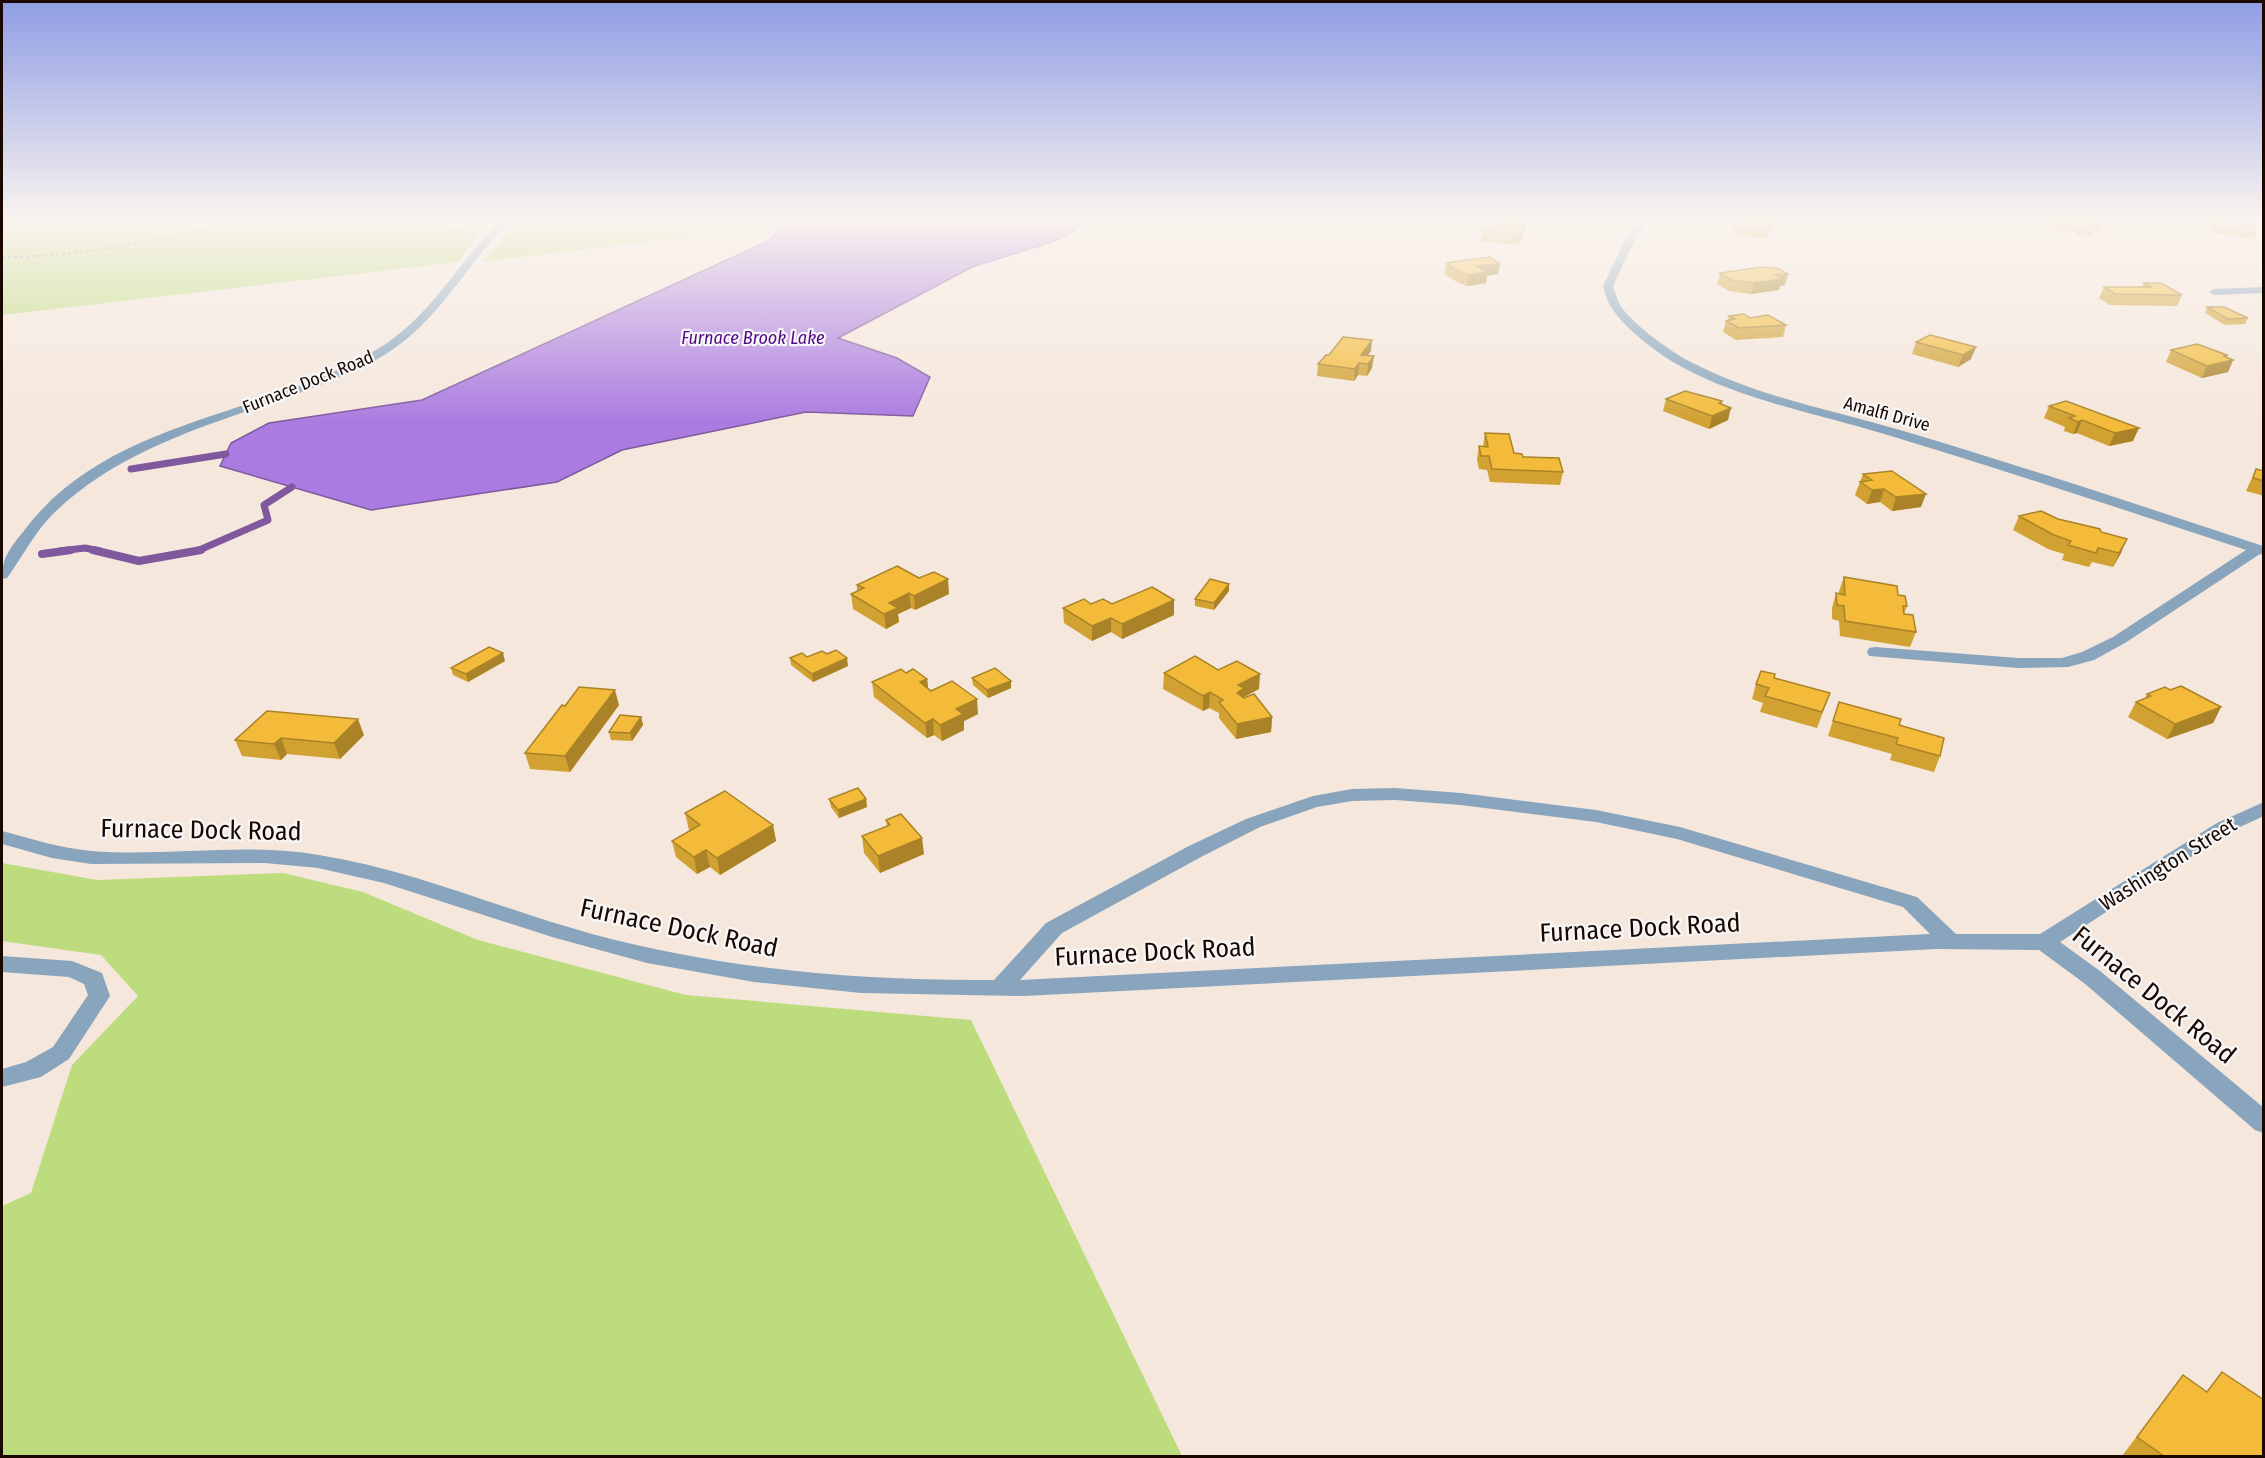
<svg xmlns="http://www.w3.org/2000/svg" width="2265" height="1458" font-family="'Fira Sans Condensed',sans-serif">
  <rect width="100%" height="100%" fill="#f5e7dc"/>
  <path fill="#bddc7d" d="M 2,219 L 488,219 L 459,262 L 2,315 Z
    M 545,219 L 788,219 L 782,225 L 482,262 L 515,224 Z
    M 2,863 L 97,880 L 283,873 L 363,892 L 478,940 L 686,995 L 971,1020 L 1182,1456 L 2,1456 L 2,1206 L 31,1193 L 72,1065 L 138,996 L 101,955 L 2,941 Z"/>
  <path fill="#aa7be0" stroke="#7f589d" stroke-width="1.5" d="M 788,219 L 1091,219 L 1085,225 L 1055,241 L 972,267 L 838,338 L 897,358 L 930,377 L 913,416 L 806,412 L 622,450 L 557,482 L 371,510 L 220,466 L 231,443 L 269,423 L 422,400 L 768,241 Z"/>
  <g fill="none" stroke-linecap="round" stroke-linejoin="round">
    <path stroke="#7f589d" stroke-width="7" d="M 131,469 L 226,454
      M 60,551 L 85,548 L 100,551
      M 197,551 L 268,520 L 264,505 L 292,487"/>
    <path stroke="#7f589d" stroke-width="8" d="M 93,550 L 139,561 L 201,550
      M 42,554 L 71,550"/>
    <path stroke="#95857b" stroke-width="2" stroke-dasharray="3 3" stroke-linecap="butt" d="M 425,219 L 445,229 L 469,233
      M 2,257 C 89,257 174,236 259,219"/>
    <path fill="#88a5bd" fill-rule="evenodd" d="M 501,219 L 511,219 C 501,232 488,244 478,257 C 451,292 426,328 389,352 C 357,373 320,385 285,398 C 204,426 118,451 55,512 C 35,531 23,556 7,578 L 2,579 C 2,558 10,548 23,532 C 109,416 268,418 381,347 C 419,323 444,287 471,253 C 481,241 492,230 501,219 Z
      M 1641,219 L 1651,219 L 1637,235 L 1613,286 C 1615,292 1617,298 1619,303 C 1629,322 1670,351 1689,361 C 1755,396 1828,409 1900,430 C 2022,466 2142,506 2263,546 L 2264,555 L 2260,554 L 2125,643 L 2094,660 L 2068,667 L 2018,668 L 1869,656 L 1867,652 L 1869,648 L 1875,647 L 2018,658 L 2062,658 L 2082,652 L 2113,637 L 2246,550 C 2128,511 2010,472 1891,436 C 1820,414 1746,402 1680,366 C 1658,354 1624,328 1611,307 C 1607,301 1605,293 1603,286 L 1628,234 Z
      M 2264,287 L 2264,293 L 2214,295 L 2209,292 L 2214,289 Z
      M 1395,788 L 1461,793 L 1596,810 L 1680,827 L 1917,897 L 1956,934 L 2040,934 L 2217,823 L 2264,802 L 2264,816 L 2231,831 L 2060,942 L 2100,971 L 2264,1108 L 2264,1133 L 2255,1130 L 2084,983 L 2039,950 L 1937,949 L 1024,996 L 861,993 L 754,982 L 647,963 L 552,937 L 384,883 L 318,868 L 265,863 L 91,864 L 52,858 L 2,844 L 2,831 C 32,839 60,848 91,851 C 167,857 244,842 319,855 C 413,870 501,909 592,934 C 722,969 859,981 994,980 L 1046,923 L 1187,847 L 1246,819 L 1313,796 L 1352,789 ZM 1395,800 L 1461,805 L 1596,822 L 1677,839 L 1903,907 L 1930,934 L 1020,980 L 1062,933 L 1201,857 L 1260,827 L 1317,807 L 1352,801 Z
      M 2,956 L 72,961 L 102,973 L 110,996 L 69,1059 L 41,1077 L 2,1087 L 2,1069 L 26,1062 L 53,1047 L 88,995 L 84,984 L 69,977 L 2,972 Z"/>
  </g>
  <path fill="#d1a131" d="M 1739,219 L 1775,219 L 1773,227 L 1765,239 L 1732,234 L 1735,224 Z
    M 2056,219 L 2100,219 L 2104,223 L 2100,233 L 2093,232 L 2092,236 L 2077,235 L 2074,232 L 2060,231 L 2054,224 Z
    M 2214,221 L 2256,234 L 2254,239 L 2211,233 L 2211,226 Z
    M 1526,223 L 1524,233 L 1517,245 L 1480,241 L 1482,231 L 1495,228 Z
    M 1446,263 L 1498,274 L 1487,276 L 1486,283 L 1467,286 L 1457,282 L 1444,274 Z
    M 1720,273 L 1785,285 L 1780,286 L 1779,290 L 1751,294 L 1729,291 L 1717,284 Z
    M 2144,283 L 2182,295 L 2177,306 L 2110,305 L 2099,298 L 2104,287 L 2142,287 Z
    M 2207,307 L 2248,318 L 2245,324 L 2225,325 L 2205,313 Z
    M 1729,316 L 1750,318 L 1786,325 L 1783,337 L 1736,340 L 1723,332 L 1726,321 L 1728,320 Z
    M 1930,335 L 1971,359 L 1958,367 L 1912,354 L 1916,342 Z
    M 2171,350 L 2226,357 L 2233,360 L 2228,372 L 2202,378 L 2166,362 Z
    M 1371,351 L 1368,355 L 1372,368 L 1367,376 L 1358,375 L 1354,381 L 1317,376 L 1318,364 L 1329,355 Z
    M 1666,399 L 1721,404 L 1728,420 L 1709,429 L 1663,411 Z
    M 2066,401 L 2133,441 L 2109,446 L 2077,433 L 2073,434 L 2064,431 L 2065,427 L 2044,418 L 2049,406 Z
    M 1485,433 L 1514,453 L 1563,472 L 1560,485 L 1490,482 L 1487,470 L 1479,469 L 1477,459 L 1479,446 L 1483,446 Z
    M 2256,469 L 2264,471 L 2264,496 L 2246,491 Z
    M 1863,474 L 1921,507 L 1892,511 L 1880,502 L 1867,504 L 1855,495 Z
    M 2019,516 L 2058,519 L 2101,532 L 2121,553 L 2113,567 L 2092,562 L 2089,567 L 2062,560 L 2064,554 L 2048,549 L 2013,530 Z
    M 1844,577 L 1898,595 L 1907,606 L 1904,613 L 1916,632 L 1910,647 L 1840,636 L 1839,621 L 1832,619 L 1832,608 L 1836,593 L 1839,594 L 1839,591 Z
    M 857,585 L 949,594 L 915,610 L 911,608 L 898,614 L 899,622 L 886,629 L 853,609 L 851,594 L 857,591 Z
    M 1229,591 L 1214,610 L 1195,606 L 1195,599 Z
    M 1174,600 L 1174,615 L 1122,639 L 1111,632 L 1092,641 L 1064,623 L 1063,608 L 1091,604 L 1112,604 Z
    M 827,654 L 848,666 L 813,682 L 791,665 L 790,658 L 807,657 Z
    M 505,661 L 468,682 L 453,675 L 451,668 Z
    M 1218,670 L 1259,689 L 1244,697 L 1244,698 L 1272,717 L 1271,732 L 1236,739 L 1219,718 L 1219,713 L 1209,708 L 1203,711 L 1163,689 L 1164,673 Z
    M 906,673 L 927,679 L 928,688 L 931,691 L 978,714 L 964,721 L 964,730 L 942,741 L 934,735 L 927,738 L 874,697 L 872,682 Z
    M 972,678 L 1011,681 L 1011,688 L 988,698 L 973,685 Z
    M 1774,678 L 1830,693 L 1817,728 L 1760,712 L 1763,703 L 1752,699 L 1756,684 Z
    M 2170,690 L 2221,707 L 2213,723 L 2167,739 L 2128,717 L 2136,702 L 2145,698 L 2147,694 Z
    M 1839,702 L 1899,725 L 1940,756 L 1934,772 L 1890,760 L 1892,754 L 1828,736 Z
    M 619,705 L 570,772 L 530,769 L 525,753 Z
    M 641,717 L 643,725 L 632,741 L 611,740 L 609,732 Z
    M 364,735 L 340,759 L 287,754 L 281,760 L 242,756 L 235,740 Z
    M 829,799 L 866,799 L 867,807 L 839,818 L 831,807 Z
    M 685,813 L 773,825 L 776,841 L 720,875 L 710,867 L 697,874 L 676,857 L 672,841 L 690,830 L 689,830 Z
    M 886,820 L 924,854 L 880,873 L 864,853 L 862,836 L 887,826 Z
    M 2222,1372 L 2264,1456 L 2122,1456 L 2183,1375 L 2207,1392 Z"/>
  <path fill="#aa8328" d="M 1774,219 L 1773,227 L 1765,239 L 1767,229 Z
    M 1526,223 L 1524,233 L 1517,245 L 1519,235 Z
    M 1500,264 L 1498,274 L 1487,276 L 1486,283 L 1467,286 L 1468,275 L 1477,266 Z
    M 1788,274 L 1785,285 L 1780,286 L 1779,290 L 1751,294 L 1754,283 L 1776,275 Z
    M 1372,340 L 1371,351 L 1362,363 L 1361,355 Z
    M 1976,347 L 1971,359 L 1958,367 L 1963,355 Z
    M 2227,355 L 2224,362 L 2233,360 L 2228,372 L 2202,378 L 2207,366 L 2224,356 Z
    M 1374,356 L 1372,368 L 1367,376 L 1368,364 Z
    M 1359,363 L 1358,375 L 1354,381 L 1355,369 Z
    M 1722,401 L 1719,413 L 1731,408 L 1728,420 L 1709,429 L 1712,416 L 1719,403 Z
    M 2082,420 L 2077,433 L 2073,434 L 2078,422 Z
    M 2139,428 L 2133,441 L 2109,446 L 2115,433 Z
    M 1884,489 L 1880,502 L 1867,504 L 1872,490 Z
    M 1926,494 L 1921,507 L 1892,511 L 1896,497 Z
    M 2127,539 L 2121,553 L 2113,567 L 2119,553 Z
    M 948,579 L 949,594 L 915,610 L 914,596 Z
    M 1229,584 L 1229,591 L 1214,610 L 1214,603 Z
    M 909,593 L 911,608 L 898,614 L 899,622 L 886,629 L 884,614 L 889,603 Z
    M 1174,600 L 1174,615 L 1122,639 L 1122,624 Z
    M 1111,618 L 1111,632 L 1092,641 L 1092,626 Z
    M 503,653 L 505,661 L 468,682 L 466,674 Z
    M 847,658 L 848,666 L 813,682 L 812,674 Z
    M 1260,674 L 1259,689 L 1244,697 L 1243,704 L 1236,708 L 1238,685 Z
    M 927,679 L 929,695 L 920,682 Z
    M 1011,681 L 1011,688 L 988,698 L 987,690 Z
    M 615,690 L 619,705 L 570,772 L 565,756 Z
    M 1210,692 L 1209,708 L 1203,711 L 1203,696 Z
    M 977,699 L 978,714 L 964,721 L 964,730 L 942,741 L 940,725 L 956,709 Z
    M 2221,707 L 2213,723 L 2167,739 L 2175,724 Z
    M 641,717 L 643,725 L 632,741 L 630,733 Z
    M 1272,717 L 1271,732 L 1236,739 L 1237,724 Z
    M 358,719 L 364,735 L 340,759 L 334,743 Z
    M 933,719 L 934,735 L 927,738 L 925,723 Z
    M 281,738 L 287,754 L 281,760 L 274,744 Z
    M 866,799 L 867,807 L 839,818 L 838,810 Z
    M 773,825 L 776,841 L 720,875 L 717,858 Z
    M 922,838 L 924,854 L 880,873 L 878,856 Z
    M 706,850 L 710,867 L 697,874 L 694,857 Z"/>
  <path fill="#f3bb39" stroke="#aa8328" stroke-width="1.5" d="M 1739,219 L 1774,219 L 1767,229 L 1735,224 Z
    M 2062,219 L 2100,219 L 2104,223 L 2093,222 L 2096,225 L 2081,224 L 2078,221 L 2064,220 Z
    M 1498,220 L 1526,223 L 1519,235 L 1482,231 L 1484,226 L 1495,228 Z
    M 2214,221 L 2256,227 L 2256,234 L 2213,228 Z
    M 1490,257 L 1500,264 L 1477,266 L 1487,272 L 1468,275 L 1458,271 L 1446,263 Z
    M 1762,267 L 1777,268 L 1788,274 L 1776,275 L 1782,279 L 1754,283 L 1731,280 L 1720,273 Z
    M 2144,283 L 2161,283 L 2182,295 L 2115,294 L 2104,287 L 2151,287 Z
    M 2207,307 L 2224,307 L 2248,318 L 2228,319 Z
    M 1744,314 L 1750,318 L 1768,315 L 1786,325 L 1739,328 L 1726,321 L 1735,319 L 1729,316 Z
    M 1930,335 L 1976,347 L 1963,355 L 1916,342 Z
    M 1343,337 L 1372,340 L 1361,355 L 1374,356 L 1368,364 L 1359,363 L 1355,369 L 1318,364 L 1326,355 L 1329,355 Z
    M 2197,344 L 2227,355 L 2224,356 L 2233,360 L 2207,366 L 2171,350 Z
    M 1685,391 L 1722,401 L 1719,403 L 1731,408 L 1712,416 L 1666,399 Z
    M 2066,401 L 2139,428 L 2115,433 L 2082,420 L 2078,422 L 2069,418 L 2075,416 L 2049,406 Z
    M 1485,433 L 1509,434 L 1514,453 L 1522,454 L 1523,457 L 1559,458 L 1563,472 L 1492,469 L 1489,456 L 1481,456 L 1479,446 L 1488,447 Z
    M 2256,469 L 2264,471 L 2264,481 L 2253,478 Z
    M 1892,471 L 1926,494 L 1896,497 L 1884,489 L 1872,490 L 1860,482 L 1872,480 L 1863,474 Z
    M 2041,511 L 2058,519 L 2100,529 L 2101,532 L 2127,539 L 2119,553 L 2098,548 L 2096,553 L 2068,545 L 2071,541 L 2054,535 L 2019,516 Z
    M 897,566 L 919,578 L 934,572 L 948,579 L 914,596 L 909,593 L 889,603 L 898,608 L 884,614 L 851,594 L 864,588 L 857,585 Z
    M 1844,577 L 1897,586 L 1898,595 L 1905,596 L 1907,606 L 1903,606 L 1904,614 L 1913,615 L 1916,632 L 1845,621 L 1844,606 L 1837,605 L 1836,593 L 1845,595 Z
    M 1210,579 L 1229,584 L 1214,603 L 1195,599 Z
    M 1152,587 L 1174,600 L 1122,624 L 1111,618 L 1092,626 L 1063,608 L 1084,599 L 1091,604 L 1103,599 L 1112,604 Z
    M 489,647 L 503,653 L 466,674 L 451,668 Z
    M 836,650 L 847,658 L 812,674 L 790,658 L 802,653 L 807,657 L 822,651 L 827,654 Z
    M 1195,656 L 1218,670 L 1237,661 L 1260,674 L 1238,685 L 1244,688 L 1237,693 L 1244,698 L 1254,694 L 1272,717 L 1237,724 L 1219,702 L 1223,700 L 1210,692 L 1203,696 L 1164,673 Z
    M 995,668 L 1011,681 L 987,690 L 972,678 Z
    M 901,669 L 906,673 L 913,669 L 927,679 L 920,682 L 931,691 L 952,681 L 977,699 L 956,709 L 963,714 L 940,725 L 933,719 L 925,723 L 872,682 Z
    M 1761,671 L 1775,674 L 1774,678 L 1830,693 L 1822,712 L 1765,696 L 1769,688 L 1756,684 Z
    M 2181,686 L 2221,707 L 2175,724 L 2136,702 L 2151,696 L 2147,694 L 2165,687 L 2170,690 Z
    M 579,687 L 615,690 L 565,756 L 525,753 L 562,705 L 565,706 Z
    M 1839,702 L 1901,719 L 1899,725 L 1944,738 L 1940,756 L 1896,744 L 1898,738 L 1833,721 Z
    M 267,711 L 358,719 L 334,743 L 281,738 L 274,744 L 235,740 Z
    M 620,715 L 641,717 L 630,733 L 609,732 Z
    M 858,788 L 866,799 L 838,810 L 829,799 Z
    M 725,791 L 773,825 L 717,858 L 706,850 L 694,857 L 672,841 L 700,825 L 685,813 Z
    M 901,814 L 922,838 L 878,856 L 862,836 L 890,825 L 886,820 Z
    M 2222,1372 L 2264,1400 L 2264,1456 L 2164,1456 L 2137,1437 L 2183,1375 L 2207,1392 Z"/>
  <linearGradient id="sky" x2="0" y2="1"><stop stop-color="#8f9de5"/><stop offset="0.52" stop-color="#faf4ef"/><stop offset="1" stop-color="#faf4ef" stop-opacity="0"/></linearGradient>
  <rect width="2265" height="423" fill="url(#sky)"/>
  <g text-anchor="middle" dominant-baseline="central" stroke-width="4.5" stroke-linejoin="round" paint-order="stroke">
    <g font-size="18" font-style="italic" fill="#530787" stroke="#f7f7f7">
      <text x="753" y="338">Furnace Brook Lake</text>
    </g>
    <g font-size="18" fill="#1a0800" stroke="#f7f7f7">
      <text transform="translate(308 382) rotate(-22)">Furnace Dock Road</text>
      <text transform="translate(1887 414) rotate(15)">Amalfi Drive</text>
    </g>
    <g font-size="21" fill="#1a0800" stroke="#f7f7f7">
      <text transform="translate(2168 864) rotate(-32)">Washington Street</text>
    </g>
    <g font-size="26" fill="#1a0800" stroke="#f7f7f7">
      <text transform="translate(201 830) rotate(1)">Furnace Dock Road</text>
      <text transform="translate(679 928) rotate(12)">Furnace Dock Road</text>
      <text transform="translate(1640 928) rotate(-3)">Furnace Dock Road</text>
      <text transform="translate(1155 952) rotate(-3)">Furnace Dock Road</text>
      <text transform="translate(2154 995) rotate(39)">Furnace Dock Road</text>
    </g>
  </g>
  <rect width="2265" height="1458" fill="none" stroke="#1a0800" stroke-width="6"/>
</svg>
